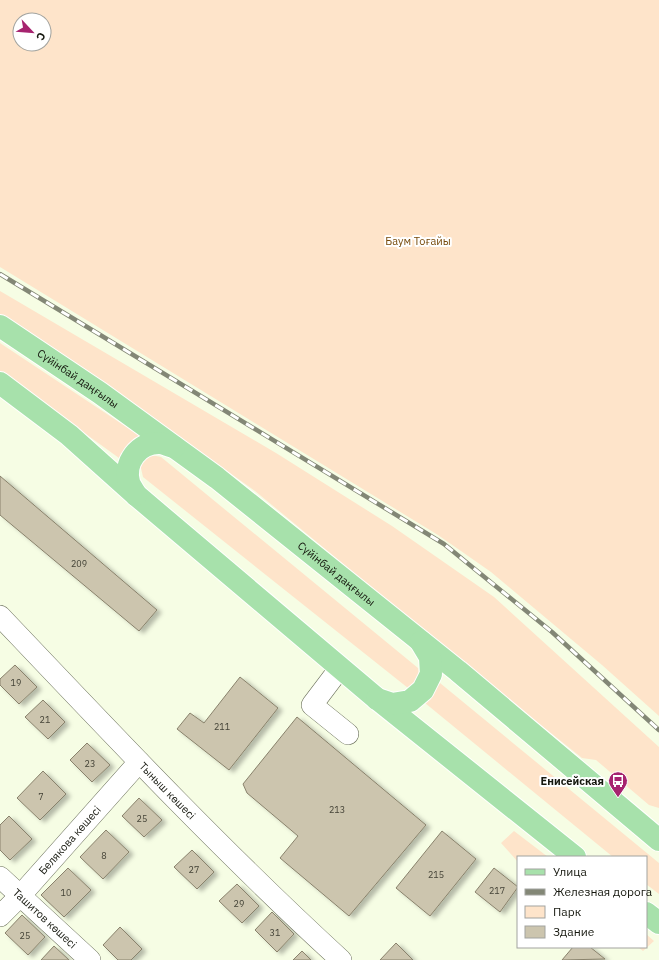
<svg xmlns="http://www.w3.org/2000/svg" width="659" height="960" font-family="'IBM Plex Sans',sans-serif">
  <defs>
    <filter id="shadow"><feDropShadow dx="4.5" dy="2.5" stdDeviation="2" flood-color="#0004"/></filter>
  </defs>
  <rect width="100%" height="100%" fill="#f6fde4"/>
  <path fill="#fee4ca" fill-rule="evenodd" d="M 0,0 L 659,0 L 659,716 L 602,665 L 491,572 L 438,535 L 0,267 ZM 20,20 L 44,20 L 44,44 L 20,44 Z
    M 0,291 L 276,453 L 392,526 L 494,597 L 659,747 L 659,808 L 649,805 L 596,760 L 582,758 L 451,653 L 255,491 L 135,405 L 0,319 Z
    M 0,343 L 140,436 L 119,458 L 0,372 Z
    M 147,454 L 161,457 L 418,668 L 420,682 L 408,688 L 143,477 L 140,464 Z
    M 440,683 L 659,863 L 659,894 L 646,884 L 646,857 L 613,857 L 425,703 Z
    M 514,831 L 548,857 L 518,857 L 518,862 L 501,843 Z
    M 646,934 L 654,941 L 643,951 L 638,947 L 646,947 Z"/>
  <path fill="#ccc5ae" stroke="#89826c" filter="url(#shadow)" d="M 0,476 L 157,610 L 139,631 L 0,515 Z
    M 15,665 L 37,687 L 19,704 L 0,685 L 0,679 Z
    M 240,677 L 278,708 L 229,770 L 177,729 L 190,713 L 204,723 Z
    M 43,700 L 65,722 L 48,739 L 25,717 Z
    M 297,717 L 426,825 L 349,916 L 280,858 L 298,836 L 247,793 L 243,784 Z
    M 87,743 L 110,765 L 92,782 L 70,760 Z
    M 43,771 L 66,794 L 40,820 L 17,798 Z
    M 139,798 L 162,820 L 144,837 L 122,816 Z
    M 9,816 L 32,839 L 10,860 L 0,850 L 0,825 Z
    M 106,830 L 129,852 L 103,879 L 80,857 Z
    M 442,831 L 476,859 L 430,916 L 396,888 Z
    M 192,850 L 214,872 L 197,889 L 174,867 Z
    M 68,868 L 91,890 L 64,917 L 41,895 Z
    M 494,868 L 518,887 L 500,912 L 475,892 Z
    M 237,884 L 259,906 L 242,923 L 219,901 Z
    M 272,912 L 294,934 L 277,952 L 255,930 Z
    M 22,915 L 45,937 L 28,955 L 5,933 Z
    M 120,927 L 142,949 L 131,960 L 118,960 L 103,945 Z
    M 396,943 L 413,960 L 380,960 Z
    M 54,946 L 69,960 L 41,960 Z
    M 573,947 L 590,947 L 605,959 L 562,960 Z
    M 302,951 L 311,960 L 293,960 Z"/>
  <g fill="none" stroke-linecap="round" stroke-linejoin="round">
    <defs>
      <g id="minor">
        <path id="s1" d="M 0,616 C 111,733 222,851 341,960"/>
        <path d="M 340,668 L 312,705 L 348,734"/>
        <path id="s2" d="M 0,877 L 90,960"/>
        <path id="s3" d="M 0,916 L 20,896 L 139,762"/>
      </g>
      <g id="major">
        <path id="s4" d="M 0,326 L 100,393 L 217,478 L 458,671 L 659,840"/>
        <path d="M 0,383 L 69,435 L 136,495 L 376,698 L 575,857"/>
        <path d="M 136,495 C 134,491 130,486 129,482 C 124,462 138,443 159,443 C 163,443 169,446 174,447"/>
        <path d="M 377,699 L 392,704 L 410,701 L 423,690 L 431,674 L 430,657 L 421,642"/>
        <path d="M 646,913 L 659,923"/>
      </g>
    </defs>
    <use href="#minor" stroke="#6a6f5a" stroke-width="22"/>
    <use href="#major" stroke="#fff" stroke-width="24"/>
    <use href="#minor" stroke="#fff" stroke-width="21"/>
    <use href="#major" stroke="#a7e1ab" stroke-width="22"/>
    <defs>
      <path id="rail" d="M 0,274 L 444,544 L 552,632 L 659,730"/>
    </defs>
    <use href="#rail" stroke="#838776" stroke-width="4.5"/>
    <use href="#rail" stroke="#fff" stroke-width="3" stroke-dasharray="9" stroke-linecap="butt"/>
  </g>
  <defs>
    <symbol id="bus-pin" viewBox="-11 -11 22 30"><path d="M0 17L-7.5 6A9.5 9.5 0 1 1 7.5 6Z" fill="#a6236f" stroke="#fff"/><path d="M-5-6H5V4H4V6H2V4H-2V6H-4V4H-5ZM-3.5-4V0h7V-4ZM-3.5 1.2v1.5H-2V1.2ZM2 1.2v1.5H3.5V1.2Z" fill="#fff"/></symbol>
  </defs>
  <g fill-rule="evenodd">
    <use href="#bus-pin" x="607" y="770" width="22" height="30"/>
  </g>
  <g text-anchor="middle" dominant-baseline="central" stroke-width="4" stroke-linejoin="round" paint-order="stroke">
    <g font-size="9" fill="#444337">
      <text x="79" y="563">209</text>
      <text x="16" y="682">19</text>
      <text x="45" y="719">21</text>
      <text x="222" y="726">211</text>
      <text x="90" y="763">23</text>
      <text x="41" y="796">7</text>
      <text x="337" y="809">213</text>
      <text x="142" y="818">25</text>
      <text x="104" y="855">8</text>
      <text x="194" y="869">27</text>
      <text x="436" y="874">215</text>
      <text x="497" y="890">217</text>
      <text x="66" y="892">10</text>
      <text x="239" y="903">29</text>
      <text x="275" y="932">31</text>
      <text x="25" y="935">25</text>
    </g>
    <g font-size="11" fill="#764909" stroke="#fff">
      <text x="418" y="241">Баум Тоғайы</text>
    </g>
    <g font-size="11" fill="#16180f" stroke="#fff">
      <text stroke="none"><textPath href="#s4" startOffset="94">Сүйінбай даңғылы</textPath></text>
      <text stroke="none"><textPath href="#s4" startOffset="418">Сүйінбай даңғылы</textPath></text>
      <text stroke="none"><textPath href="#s1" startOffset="242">Тыныш көшесі</textPath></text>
      <text stroke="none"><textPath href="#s3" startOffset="103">Белякова көшесі</textPath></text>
      <text stroke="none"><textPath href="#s2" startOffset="61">Ташитов көшесі</textPath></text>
    </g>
    <g font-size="11" font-weight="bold" fill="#16180f" stroke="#fff" text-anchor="end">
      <text x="604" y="781">Енисейская</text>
    </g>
  </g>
  <rect x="517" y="856" width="130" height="92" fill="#ffffff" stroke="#a2a39f"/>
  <rect x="525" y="869" width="20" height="6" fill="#a7e1ab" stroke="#a2a39f"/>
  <text x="553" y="876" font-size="12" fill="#16180f">Улица</text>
  <rect x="525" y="889" width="20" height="6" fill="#838776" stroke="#a2a39f"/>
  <text x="553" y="896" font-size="12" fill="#16180f">Железная дорога</text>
  <rect x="525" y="906" width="20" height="12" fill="#fee4ca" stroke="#a2a39f"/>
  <text x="553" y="916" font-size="12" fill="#16180f">Парк</text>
  <rect x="525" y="926" width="20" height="12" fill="#ccc5ae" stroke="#a2a39f"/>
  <text x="553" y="936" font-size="12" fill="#16180f">Здание</text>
  <g transform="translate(32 32) rotate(116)"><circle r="19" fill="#ffffff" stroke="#a2a39f"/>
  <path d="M0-3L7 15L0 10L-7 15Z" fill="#a6236f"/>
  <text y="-6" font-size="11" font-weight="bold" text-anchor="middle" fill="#16180f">С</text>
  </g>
</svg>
